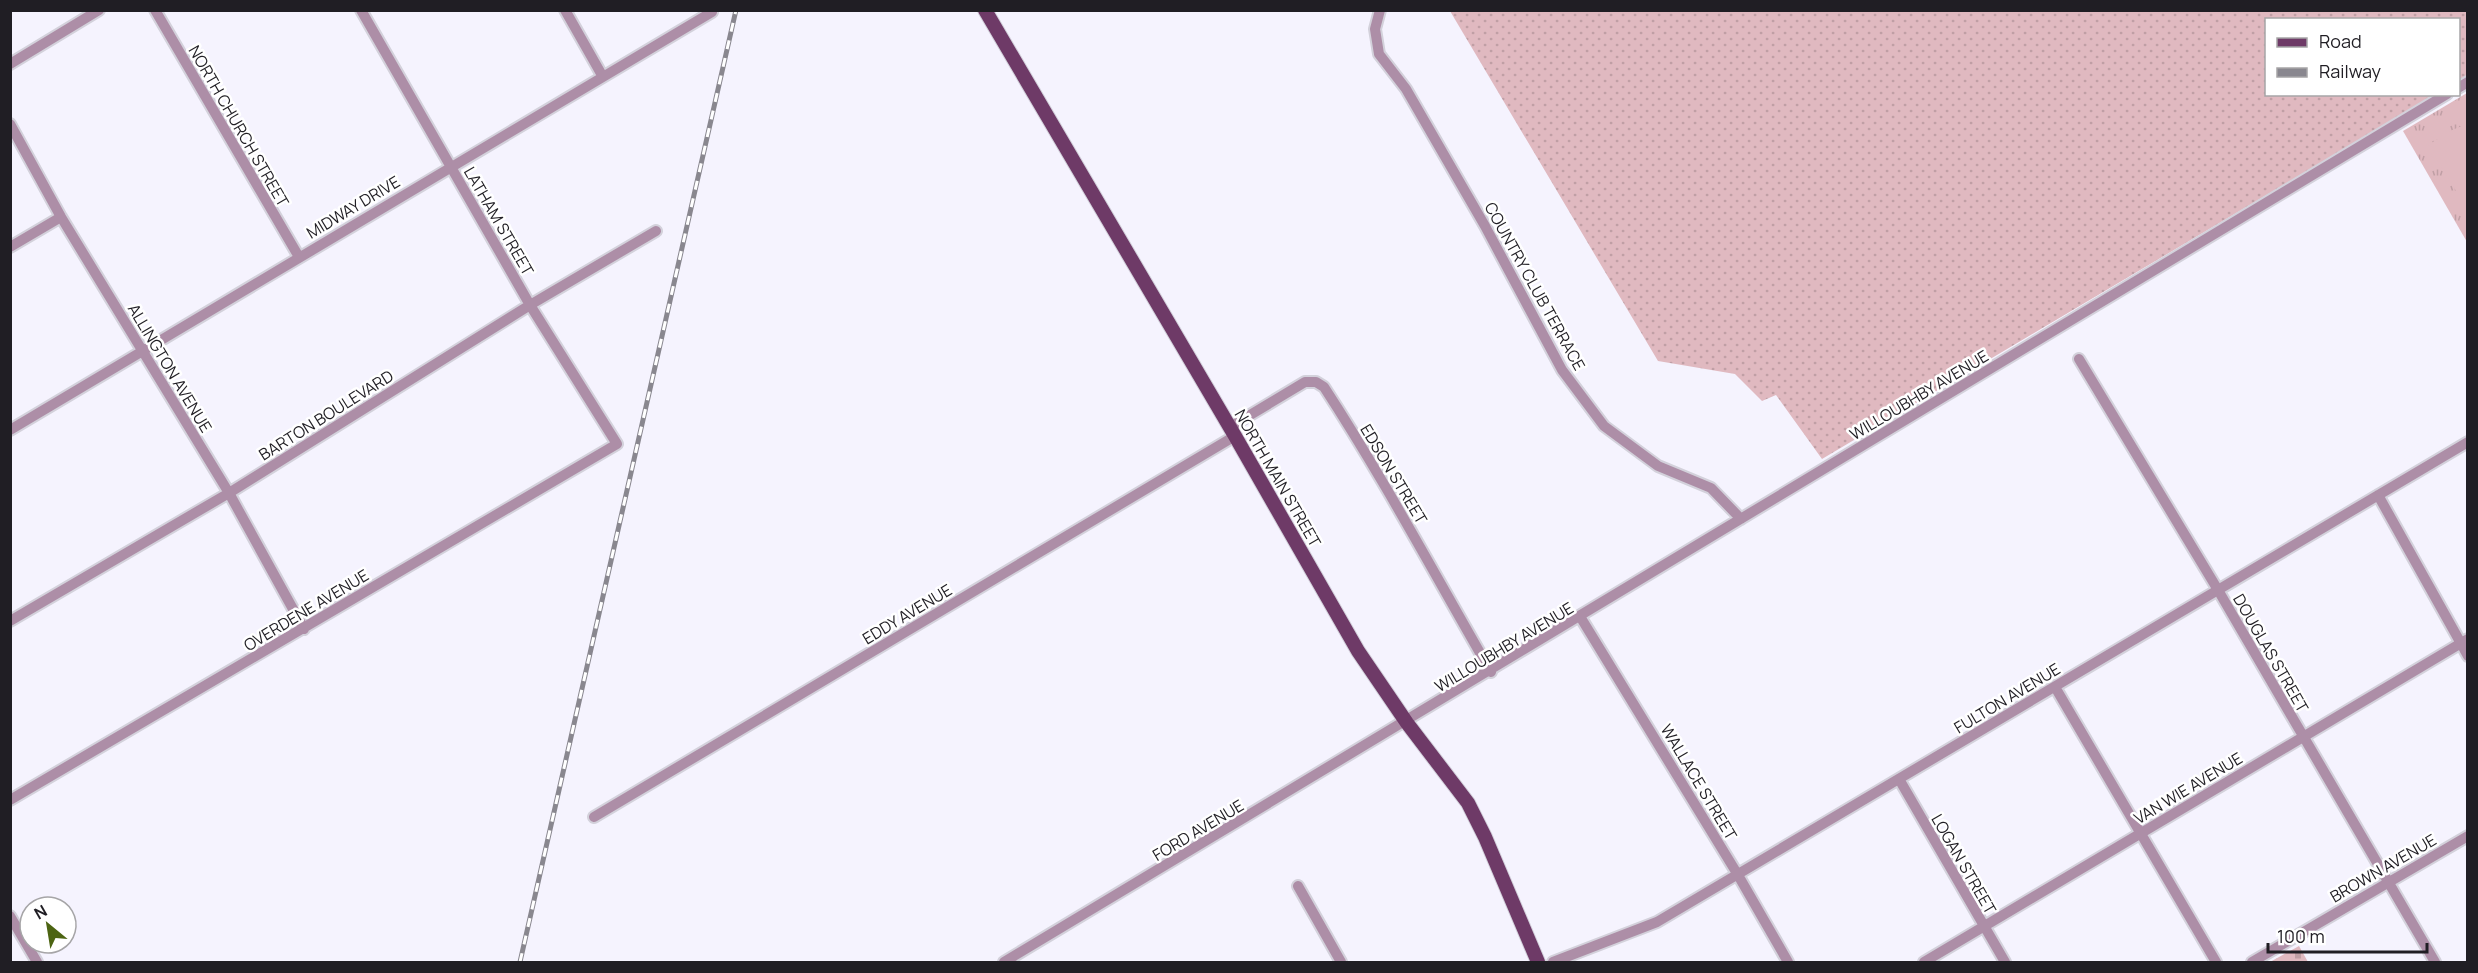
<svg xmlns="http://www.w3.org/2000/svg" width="2478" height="973" font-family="Manrope,sans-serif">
  <defs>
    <pattern id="grass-dots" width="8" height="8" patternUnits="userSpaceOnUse" patternTransform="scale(1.5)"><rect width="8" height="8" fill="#e0b9c0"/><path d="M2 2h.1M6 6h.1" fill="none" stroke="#c09fa5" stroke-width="1.8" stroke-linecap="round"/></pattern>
    <pattern id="cemetery-stones" width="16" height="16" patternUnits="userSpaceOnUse" patternTransform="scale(1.5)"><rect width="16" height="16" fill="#e0b9c0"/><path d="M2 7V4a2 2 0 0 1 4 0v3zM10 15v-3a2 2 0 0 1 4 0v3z" fill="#c09fa5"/></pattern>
    <pattern id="park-tufts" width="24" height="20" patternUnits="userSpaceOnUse" patternTransform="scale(1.5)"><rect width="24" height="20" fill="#e0b9c0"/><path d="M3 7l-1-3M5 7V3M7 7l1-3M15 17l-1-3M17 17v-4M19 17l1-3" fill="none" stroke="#c09fa5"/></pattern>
  </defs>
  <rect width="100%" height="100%" fill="#f5f3fe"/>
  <path fill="url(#grass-dots)" d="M 1450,11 L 2467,11 L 2467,75 L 2459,81 L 2458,20 L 2266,20 L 2266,94 L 2435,95 L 1822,459 L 1776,395 L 1762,401 L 1735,374 L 1658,361 Z"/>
  <path fill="url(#cemetery-stones)" d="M 2299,946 L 2308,962 L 2270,962 Z"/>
  <path fill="url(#park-tufts)" d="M 2467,93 L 2467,242 L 2403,131 Z"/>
  <path fill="#e0b9c0" d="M 2467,124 L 2467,209 L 2428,145 L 2452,130 Z"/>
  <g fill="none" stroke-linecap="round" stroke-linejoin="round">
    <defs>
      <path id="minor" d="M 155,10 L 299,257
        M 565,10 L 603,77
        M 1380,10 L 1375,29 L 1379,54 L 1406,89 L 1485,226 L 1562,370 L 1604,426 L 1658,466 L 1711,488 L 1741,519
        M 10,64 L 99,10
        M 2458,88 L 2468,82
        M 10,124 L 61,217 L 229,493 L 304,629
        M 10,247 L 61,217
        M 2079,359 L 2218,590 L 2435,962
        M 1230,427 L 1305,382 L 1316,382 L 1324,387 C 1384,479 1436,577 1491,672
        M 10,430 L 712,12
        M 2378,495 L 2468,656
        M 1581,618 L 1738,875 L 1788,962
        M 10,621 L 229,493 L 530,305 L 656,231
        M 2055,687 L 2216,962
        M 1899,779 L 2005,962
        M 10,800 L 617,444 L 530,305 L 361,10
        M 594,817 L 1235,436
        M 1298,886 L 1341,962
        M 10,916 L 37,962
        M 1004,962 C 1486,676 1966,385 2447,94
        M 1553,962 L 1657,922 L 2468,442
        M 1924,962 L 2468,639
        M 2252,962 L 2468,836"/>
      <path id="major" d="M 985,10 L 1235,436 L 1358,651 L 1407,723 L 1468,803 L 1485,837 L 1538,962"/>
    </defs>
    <use href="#minor" stroke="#d3d1db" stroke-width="14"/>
    <use href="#major" stroke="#d3d1db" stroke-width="16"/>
    <use href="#minor" stroke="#ad8ea7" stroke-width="10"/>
    <use href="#major" stroke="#6e3a67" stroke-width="14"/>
    <defs>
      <path id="rail" d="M 520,962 L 736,10"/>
    </defs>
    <use href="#rail" stroke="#89878f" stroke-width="5"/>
    <use href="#rail" stroke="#fff" stroke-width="3" stroke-dasharray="9" stroke-linecap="butt"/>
  </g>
  <g text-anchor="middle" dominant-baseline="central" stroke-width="5" stroke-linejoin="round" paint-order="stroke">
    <g font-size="16" fill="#201e24" stroke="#fff">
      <text transform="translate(239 126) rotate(60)">NORTH CHURCH STREET</text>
      <text transform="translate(353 207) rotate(-31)">MIDWAY DRIVE</text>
      <text transform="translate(499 221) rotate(60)">LATHAM STREET</text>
      <text transform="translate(1535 286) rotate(61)">COUNTRY CLUB TERRACE</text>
      <text transform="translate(170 368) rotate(59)">ALLINGTON AVENUE</text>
      <text transform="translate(1919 395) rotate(-31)">WILLOUBHBY AVENUE</text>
      <text transform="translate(326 415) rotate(-32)">BARTON BOULEVARD</text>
      <text transform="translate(1394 474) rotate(59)">EDSON STREET</text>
      <text transform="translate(1278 478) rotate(60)">NORTH MAIN STREET</text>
      <text transform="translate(306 610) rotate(-31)">OVERDENE AVENUE</text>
      <text transform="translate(907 614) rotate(-31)">EDDY AVENUE</text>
      <text transform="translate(1504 647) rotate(-31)">WILLOUBHBY AVENUE</text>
      <text transform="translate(2271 653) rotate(60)">DOUGLAS STREET</text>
      <text transform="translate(2007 698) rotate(-31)">FULTON AVENUE</text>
      <text transform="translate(1699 782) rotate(59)">WALLACE STREET</text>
      <text transform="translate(2188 788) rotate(-31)">VAN WIE AVENUE</text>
      <text transform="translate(1198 830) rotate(-31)">FORD AVENUE</text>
      <text transform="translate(1964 864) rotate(60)">LOGAN STREET</text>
      <text transform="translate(2383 868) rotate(-30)">BROWN AVENUE</text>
    </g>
  </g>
  <rect width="2478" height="973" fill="none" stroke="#201e24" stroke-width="24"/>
  <rect x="2265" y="18" width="195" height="78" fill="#ffffff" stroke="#a6a5a7" stroke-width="1.5"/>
  <rect x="2277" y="38" width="30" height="9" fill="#6e3a67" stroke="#a6a5a7" stroke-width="1.5"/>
  <text x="2319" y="48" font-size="18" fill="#201e24">Road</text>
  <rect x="2277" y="68" width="30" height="9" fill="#89878f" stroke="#a6a5a7" stroke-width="1.5"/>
  <text x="2319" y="78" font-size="18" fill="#201e24">Railway</text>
  <g transform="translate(48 925) rotate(330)"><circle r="28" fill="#ffffff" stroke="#a6a5a7" stroke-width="1.5"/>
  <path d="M0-4.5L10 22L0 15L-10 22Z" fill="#4c6412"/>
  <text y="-9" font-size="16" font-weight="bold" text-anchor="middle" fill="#201e24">N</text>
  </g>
  <path d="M2268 943v9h159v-9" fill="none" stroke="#201e24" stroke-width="3"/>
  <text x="2277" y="943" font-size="18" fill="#201e24" stroke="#ffffff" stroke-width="4.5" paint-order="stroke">100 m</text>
</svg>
